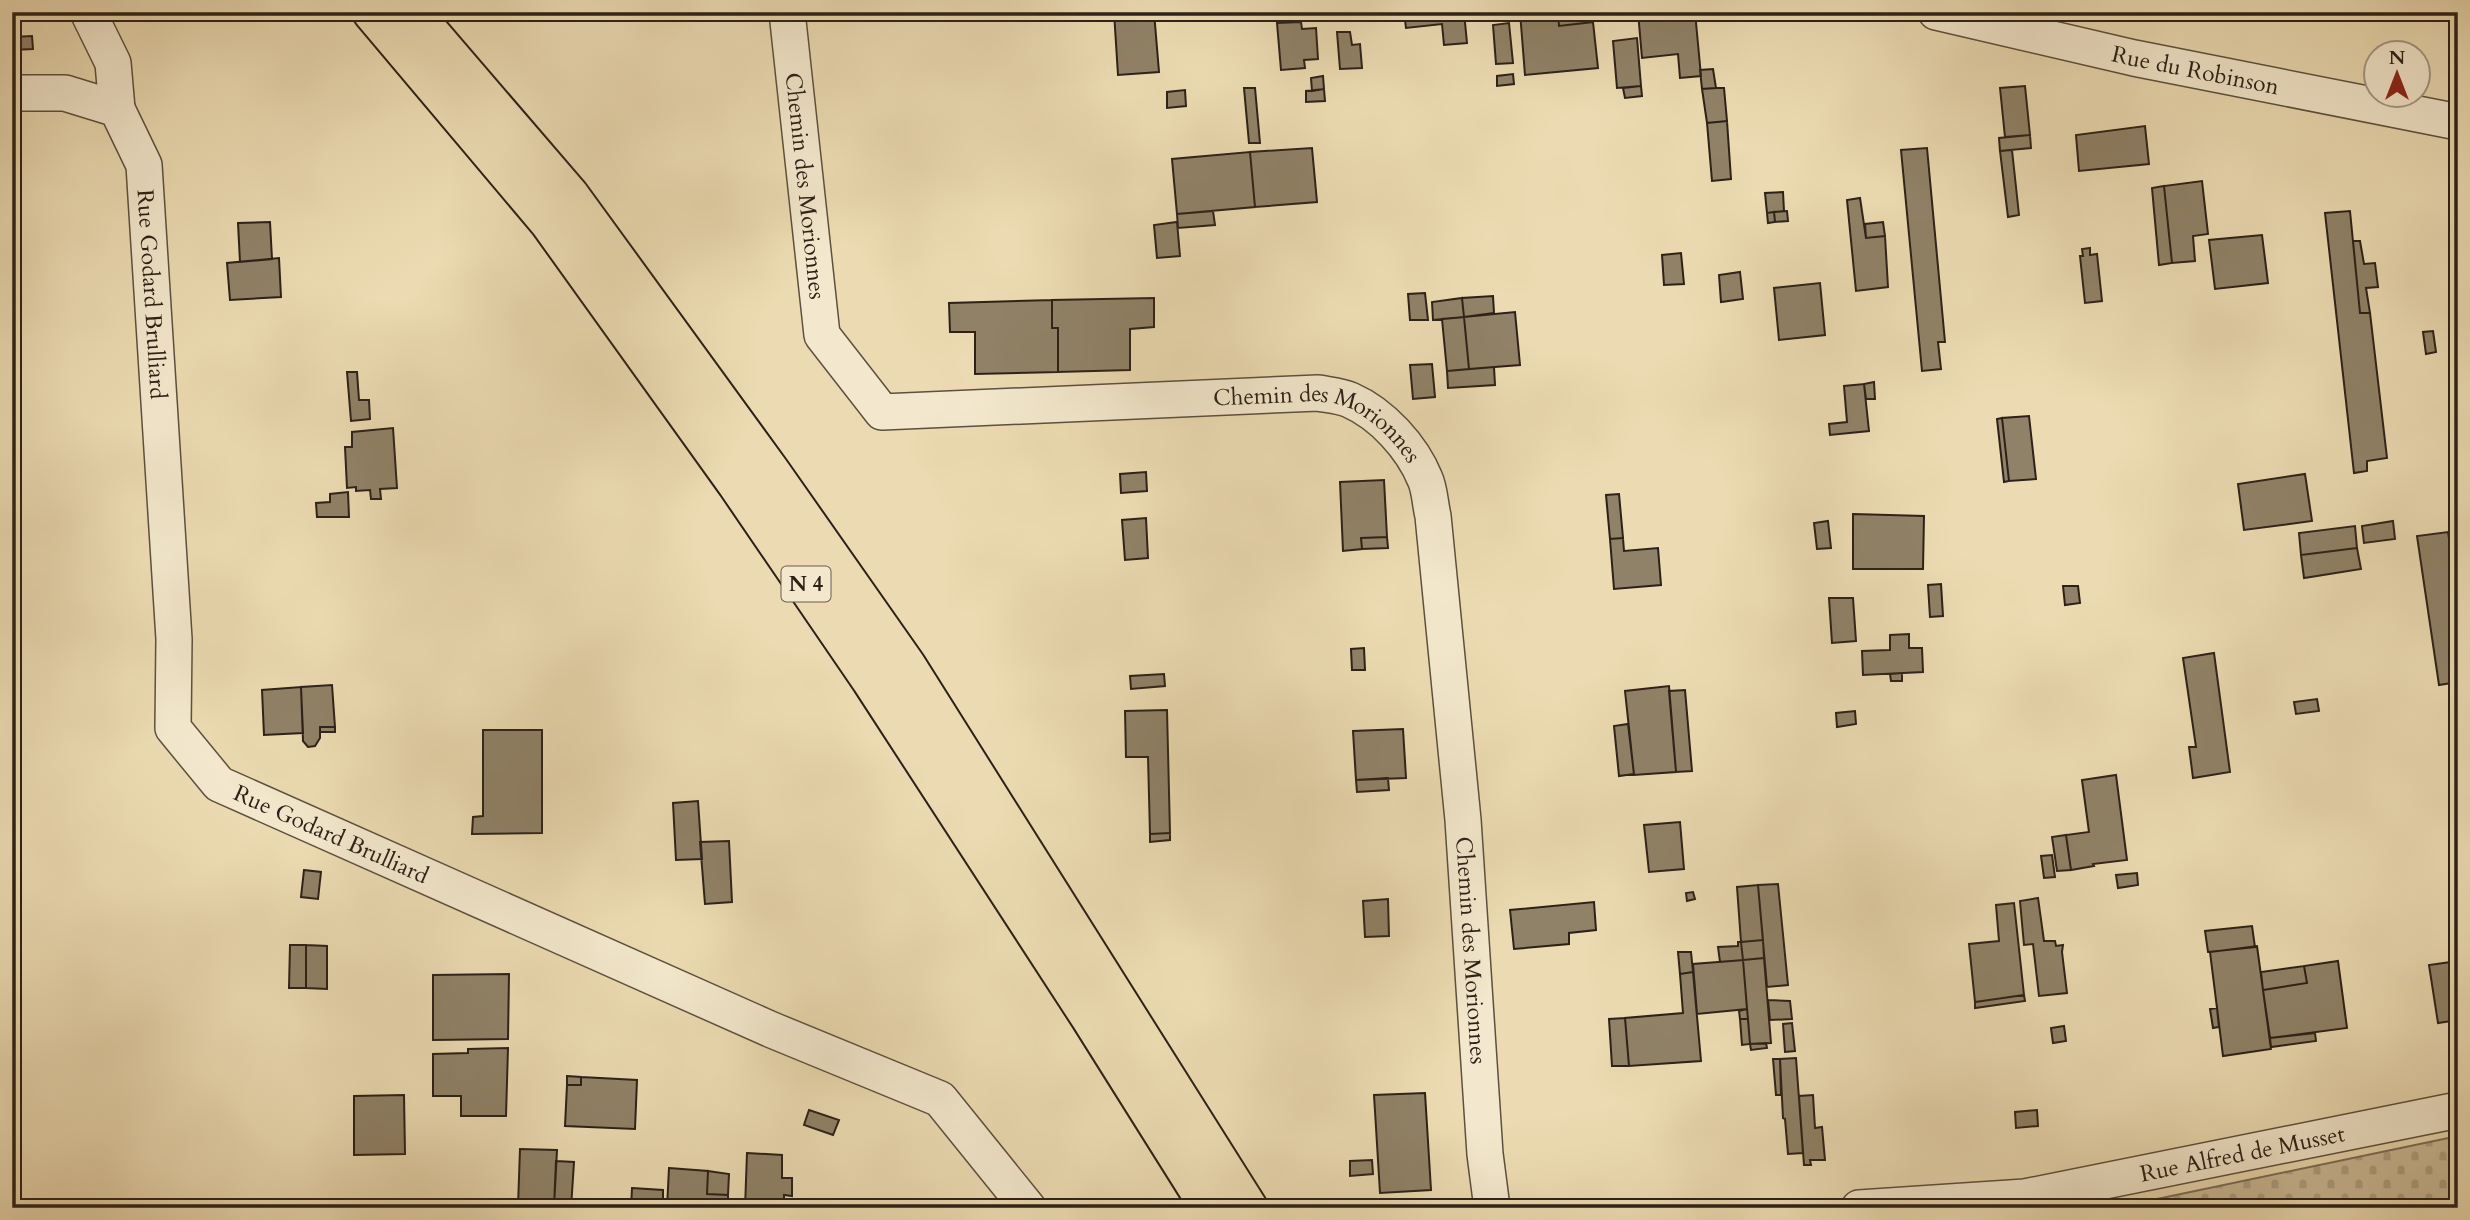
<svg xmlns="http://www.w3.org/2000/svg" width="2470" height="1220" font-family="Cardo,serif">
  <defs>
    <pattern id="cemetery-stones" width="16" height="16" patternUnits="userSpaceOnUse" patternTransform="scale(1.75)"><rect width="16" height="16" fill="#cbbb98"/><path d="M2 7V4a2 2 0 0 1 4 0v3zM10 15v-3a2 2 0 0 1 4 0v3z" fill="#aea082"/></pattern>
    <pattern id="water-rules" width="6" height="5" patternUnits="userSpaceOnUse" patternTransform="scale(1.75)"><rect width="6" height="5" fill="#ab9c7e"/><path d="M0 2.5h6" fill="none" stroke="#8b7f66"/></pattern>
  </defs>
  <rect width="100%" height="100%" fill="#ecdbb2"/>
  <filter id="stains"><feTurbulence type="fractalNoise" baseFrequency=".00286" numOctaves="4"/><feColorMatrix values="0 0 0 0 .2 0 0 0 0 .09 0 0 0 0 .02 0 0 0 .5 -.17"/></filter>
  <radialGradient id="worn" r=".72"><stop offset=".6" stop-color="#630" stop-opacity="0"/><stop offset="1" stop-color="#630" stop-opacity=".3"/></radialGradient>
  <path fill="url(#cemetery-stones)" stroke="#7c6e58" stroke-width="2" d="M 2458,1136 L 2458,1208 L 2114,1208 Z"/>
  <path fill="url(#water-rules)" stroke="#786b55" stroke-width="2" d="M 2416,12 L 2458,12 L 2458,22 Z"/>
  <path fill="#908268" stroke="#2c2118" stroke-width="2" d="M 1114,12 L 1154,12 L 1159,72 L 1118,75 Z
    M 1336,12 L 1348,12 L 1348,20 L 1337,21 Z
    M 1404,12 L 1464,12 L 1467,43 L 1444,45 L 1442,24 L 1406,28 Z
    M 1520,12 L 1558,12 L 1559,26 L 1593,22 L 1598,68 L 1525,75 Z
    M 1558,12 L 1593,12 L 1593,22 L 1559,26 Z
    M 1638,12 L 1695,12 L 1701,76 L 1680,78 L 1678,54 L 1642,58 Z
    M 1301,22 L 1302,29 L 1316,28 L 1318,59 L 1304,60 L 1305,68 L 1281,70 L 1277,23 Z
    M 1509,23 L 1513,63 L 1496,64 L 1493,25 Z
    M 1337,32 L 1350,32 L 1352,45 L 1360,44 L 1362,68 L 1340,69 Z
    M 32,36 L 33,49 L 12,50 L 12,37 Z
    M 1637,38 L 1641,86 L 1617,88 L 1613,41 Z
    M 1713,69 L 1716,88 L 1702,89 L 1700,70 Z
    M 1513,74 L 1514,84 L 1497,86 L 1497,76 Z
    M 1323,76 L 1324,89 L 1312,91 L 1311,78 Z
    M 1641,86 L 1642,96 L 1625,98 L 1623,88 Z
    M 2025,86 L 2030,135 L 2005,137 L 2000,88 Z
    M 1244,88 L 1255,88 L 1260,143 L 1249,143 Z
    M 1716,88 L 1724,88 L 1727,121 L 1707,123 L 1702,89 Z
    M 1324,89 L 1325,101 L 1306,102 L 1306,91 Z
    M 1185,90 L 1186,106 L 1167,108 L 1167,92 Z
    M 1727,121 L 1731,179 L 1712,181 L 1707,123 Z
    M 2145,126 L 2149,164 L 2079,171 L 2076,135 Z
    M 2030,135 L 2031,148 L 2000,151 L 1999,138 Z
    M 1312,148 L 1317,202 L 1255,207 L 1250,152 Z
    M 1927,148 L 1945,342 L 1938,342 L 1941,369 L 1922,371 L 1901,150 Z
    M 2012,150 L 2019,215 L 2008,217 L 2000,151 Z
    M 1250,152 L 1255,207 L 1177,214 L 1172,159 Z
    M 2202,181 L 2208,234 L 2193,236 L 2195,261 L 2172,263 L 2164,186 Z
    M 2164,186 L 2172,263 L 2159,265 L 2152,188 Z
    M 1783,192 L 1784,211 L 1767,213 L 1765,193 Z
    M 1860,198 L 1866,238 L 1885,236 L 1888,287 L 1856,291 L 1847,200 Z
    M 1213,211 L 1215,225 L 1178,228 L 1177,214 Z
    M 1787,211 L 1788,221 L 1775,222 L 1774,212 Z
    M 2350,211 L 2360,313 L 2370,313 L 2387,458 L 2367,461 L 2367,471 L 2354,473 L 2325,213 Z
    M 1774,212 L 1775,222 L 1768,223 L 1767,213 Z
    M 270,222 L 272,259 L 240,262 L 238,223 Z
    M 1177,222 L 1180,256 L 1157,258 L 1154,225 Z
    M 1883,222 L 1885,236 L 1866,238 L 1865,224 Z
    M 2262,235 L 2268,283 L 2215,289 L 2209,240 Z
    M 2353,241 L 2360,241 L 2364,264 L 2375,263 L 2378,287 L 2366,288 L 2370,313 L 2360,313 Z
    M 2090,248 L 2090,255 L 2097,254 L 2102,301 L 2085,303 L 2080,256 L 2083,256 L 2082,249 Z
    M 1681,253 L 1684,284 L 1664,285 L 1662,255 Z
    M 279,258 L 281,297 L 230,300 L 227,263 Z
    M 1740,272 L 1743,299 L 1721,302 L 1719,275 Z
    M 1820,283 L 1825,335 L 1779,340 L 1774,288 Z
    M 1425,293 L 1428,320 L 1410,320 L 1408,294 Z
    M 1493,296 L 1494,313 L 1464,317 L 1462,298 Z
    M 1154,298 L 1154,327 L 1130,329 L 1130,370 L 1058,372 L 1058,328 L 1052,328 L 1052,300 Z
    M 1462,298 L 1464,317 L 1433,320 L 1432,302 Z
    M 1052,300 L 1052,328 L 1058,328 L 1058,372 L 975,374 L 975,332 L 950,332 L 949,303 Z
    M 1515,312 L 1520,365 L 1469,369 L 1464,317 Z
    M 1464,317 L 1469,369 L 1447,371 L 1442,319 Z
    M 2433,331 L 2436,352 L 2426,354 L 2423,332 Z
    M 1432,364 L 1435,397 L 1413,399 L 1410,365 Z
    M 1494,367 L 1495,385 L 1448,388 L 1447,371 Z
    M 347,372 L 357,372 L 359,400 L 369,400 L 370,419 L 351,421 Z
    M 1874,382 L 1875,399 L 1866,399 L 1864,384 Z
    M 1864,384 L 1869,431 L 1830,435 L 1829,424 L 1847,422 L 1844,386 Z
    M 2029,416 L 2036,479 L 2009,481 L 2002,418 Z
    M 2002,418 L 2009,481 L 2004,482 L 1997,419 Z
    M 393,428 L 397,488 L 380,489 L 381,499 L 371,499 L 370,490 L 356,491 L 356,487 L 347,488 L 345,447 L 352,447 L 352,432 Z
    M 1146,472 L 1147,491 L 1121,493 L 1120,474 Z
    M 2305,474 L 2312,521 L 2244,530 L 2238,484 Z
    M 1384,480 L 1387,537 L 1361,538 L 1362,549 L 1343,551 L 1340,482 Z
    M 348,492 L 349,517 L 317,517 L 316,503 L 330,502 L 330,494 Z
    M 1619,494 L 1623,538 L 1610,539 L 1606,495 Z
    M 1853,514 L 1924,516 L 1923,569 L 1853,569 Z
    M 1146,518 L 1148,558 L 1125,560 L 1122,520 Z
    M 1828,521 L 1831,548 L 1817,549 L 1814,523 Z
    M 2393,521 L 2395,539 L 2364,543 L 2362,526 Z
    M 2355,526 L 2357,548 L 2301,555 L 2299,533 Z
    M 2448,532 L 2458,593 L 2458,682 L 2439,685 L 2417,536 Z
    M 1387,537 L 1388,548 L 1362,549 L 1361,538 Z
    M 1623,538 L 1624,551 L 1658,548 L 1661,585 L 1614,589 L 1610,539 Z
    M 2357,548 L 2361,569 L 2304,578 L 2301,555 Z
    M 2458,568 L 2458,588 L 2457,588 L 2454,569 Z
    M 1941,584 L 1943,616 L 1930,617 L 1928,585 Z
    M 2063,586 L 2078,586 L 2080,603 L 2065,605 Z
    M 1829,598 L 1853,598 L 1856,641 L 1832,643 Z
    M 1909,634 L 1909,648 L 1922,648 L 1923,672 L 1863,675 L 1862,651 L 1890,650 L 1890,635 Z
    M 1364,648 L 1365,670 L 1352,670 L 1351,649 Z
    M 2214,653 L 2230,772 L 2193,778 L 2189,747 L 2196,747 L 2183,658 Z
    M 1902,673 L 1902,681 L 1891,681 L 1890,674 Z
    M 1164,674 L 1165,686 L 1131,689 L 1130,676 Z
    M 332,685 L 335,727 L 320,727 L 320,738 L 315,746 L 308,747 L 303,741 L 301,687 Z
    M 1669,686 L 1676,772 L 1634,775 L 1625,691 Z
    M 301,687 L 303,733 L 264,735 L 262,690 Z
    M 1685,690 L 1692,771 L 1676,772 L 1669,691 Z
    M 2317,699 L 2319,711 L 2296,714 L 2294,702 Z
    M 1167,710 L 1170,833 L 1150,834 L 1148,757 L 1126,757 L 1125,711 Z
    M 1855,711 L 1856,724 L 1837,727 L 1836,713 Z
    M 1628,724 L 1634,774 L 1619,776 L 1614,726 Z
    M 320,727 L 335,727 L 335,732 L 320,732 Z
    M 1403,729 L 1406,778 L 1356,780 L 1353,731 Z
    M 483,730 L 542,730 L 542,833 L 472,834 L 473,817 L 483,816 Z
    M 2116,775 L 2127,860 L 2093,864 L 2094,866 L 2071,870 L 2066,835 L 2089,832 L 2082,780 Z
    M 1388,778 L 1389,790 L 1357,792 L 1356,780 Z
    M 2458,778 L 2458,806 L 2454,779 Z
    M 698,801 L 702,859 L 676,860 L 673,803 Z
    M 1680,822 L 1684,869 L 1649,872 L 1644,825 Z
    M 1170,833 L 1170,840 L 1150,842 L 1150,834 Z
    M 2066,835 L 2071,870 L 2057,871 L 2052,837 Z
    M 729,841 L 732,902 L 705,904 L 700,842 Z
    M 2052,855 L 2055,877 L 2044,878 L 2041,856 Z
    M 304,870 L 321,872 L 318,899 L 301,897 Z
    M 2137,873 L 2138,885 L 2118,888 L 2116,875 Z
    M 1778,884 L 1788,985 L 1767,987 L 1758,885 Z
    M 1758,885 L 1763,940 L 1741,942 L 1737,887 Z
    M 1693,892 L 1695,899 L 1687,901 L 1686,893 Z
    M 2038,898 L 2044,941 L 2055,941 L 2056,946 L 2063,945 L 2062,952 L 2067,993 L 2039,996 L 2033,944 L 2024,945 L 2020,901 Z
    M 1388,899 L 1389,936 L 1365,937 L 1363,901 Z
    M 1594,902 L 1596,930 L 1569,933 L 1569,944 L 1514,949 L 1510,910 Z
    M 2014,903 L 2024,995 L 1975,1002 L 1969,944 L 1999,941 L 1996,905 Z
    M 2252,926 L 2255,947 L 2208,952 L 2205,931 Z
    M 1763,940 L 1764,958 L 1743,960 L 1741,942 Z
    M 1738,942 L 1741,942 L 1743,960 L 1720,962 L 1718,947 L 1738,946 Z
    M 290,945 L 306,945 L 306,988 L 289,988 Z
    M 306,945 L 327,946 L 327,989 L 306,988 Z
    M 2257,946 L 2271,1049 L 2223,1056 L 2210,952 Z
    M 1678,952 L 1691,952 L 1693,972 L 1680,974 Z
    M 1764,958 L 1771,1043 L 1750,1044 L 1743,960 Z
    M 1743,960 L 1747,1009 L 1697,1014 L 1693,964 Z
    M 2338,961 L 2347,1028 L 2270,1038 L 2263,990 L 2307,983 L 2304,966 Z
    M 2458,961 L 2458,1020 L 2438,1023 L 2429,965 Z
    M 2304,966 L 2307,983 L 2263,990 L 2261,972 Z
    M 1693,972 L 1701,1061 L 1629,1066 L 1625,1018 L 1683,1013 L 1680,974 Z
    M 509,974 L 508,1039 L 433,1040 L 433,975 Z
    M 2024,995 L 2025,1001 L 1975,1008 L 1975,1002 Z
    M 1768,1000 L 1790,1001 L 1792,1019 L 1770,1020 Z
    M 2217,1008 L 2219,1027 L 2213,1028 L 2210,1009 Z
    M 1747,1009 L 1748,1019 L 1740,1019 L 1739,1011 Z
    M 1625,1018 L 1629,1066 L 1612,1066 L 1609,1019 Z
    M 1740,1019 L 1748,1019 L 1750,1044 L 1742,1045 Z
    M 1792,1023 L 1795,1051 L 1785,1052 L 1783,1024 Z
    M 2064,1026 L 2066,1041 L 2053,1043 L 2051,1028 Z
    M 2315,1033 L 2316,1041 L 2271,1047 L 2270,1038 Z
    M 1766,1043 L 1767,1048 L 1751,1050 L 1750,1044 Z
    M 508,1048 L 506,1116 L 461,1116 L 461,1096 L 433,1096 L 433,1054 L 468,1053 L 468,1049 Z
    M 1796,1058 L 1803,1153 L 1788,1154 L 1785,1119 L 1783,1118 L 1780,1059 Z
    M 1773,1059 L 1780,1059 L 1781,1095 L 1776,1095 Z
    M 567,1076 L 581,1077 L 581,1085 L 567,1085 Z
    M 581,1077 L 637,1080 L 635,1129 L 565,1126 L 567,1085 L 581,1085 Z
    M 1425,1093 L 1431,1190 L 1380,1193 L 1374,1095 Z
    M 404,1095 L 405,1154 L 354,1155 L 354,1096 Z
    M 1813,1095 L 1815,1128 L 1822,1127 L 1825,1160 L 1810,1160 L 1811,1165 L 1804,1165 L 1799,1096 Z
    M 809,1110 L 839,1120 L 833,1135 L 804,1125 Z
    M 2037,1110 L 2038,1126 L 2016,1128 L 2015,1112 Z
    M 520,1149 L 557,1150 L 554,1207 L 518,1206 Z
    M 747,1153 L 782,1155 L 782,1178 L 792,1178 L 792,1196 L 784,1195 L 784,1208 L 745,1208 Z
    M 1372,1160 L 1373,1174 L 1350,1176 L 1350,1161 Z
    M 556,1161 L 574,1162 L 571,1208 L 554,1207 Z
    M 669,1168 L 708,1171 L 707,1194 L 728,1195 L 728,1208 L 667,1208 Z
    M 708,1171 L 729,1174 L 728,1195 L 707,1194 Z
    M 632,1188 L 663,1190 L 663,1208 L 631,1208 Z"/>
  <g fill="none" stroke-linecap="round" stroke-linejoin="round">
    <defs>
      <g id="street">
        <path d="M 88,12 L 113,63 L 117,109"/>
        <path id="s1" d="M 787,12 L 822,335 L 882,412 L 1318,393 C 1328,395 1341,396 1350,400 C 1382,414 1412,447 1425,479 C 1430,490 1430,504 1433,516 L 1463,820 L 1485,1154 L 1492,1208"/>
        <path id="s2" d="M 1936,12 L 2134,58 L 2458,122"/>
        <path id="s3" d="M 12,93 L 65,93 L 117,109 L 144,165 L 174,639 L 173,728 L 219,784 L 772,1030 L 940,1099 L 1028,1208"/>
        <path id="s4" d="M 1859,1208 L 2025,1197 L 2458,1110"/>
      </g>
      <path id="highway" d="M 372,12 L 549,222 L 737,484 L 871,680 L 1090,1017 L 1210,1208
        M 412,12 L 570,196 L 770,471 L 906,665 L 1248,1208"/>
    </defs>
    <use href="#street" stroke="#5c503e" stroke-width="38"/>
    <use href="#highway" stroke="#2c2118" stroke-width="42"/>
    <use href="#street" stroke="#f3e8cd" stroke-width="35"/>
    <use href="#highway" stroke="#ecdbb2" stroke-width="38"/>
  </g>
  <g text-anchor="middle" dominant-baseline="central" stroke-width="7" stroke-linejoin="round" paint-order="stroke">
    <rect fill="#f3e8cd" stroke="#685d4e" stroke-width="2" x="781.5" y="566.5" width="49" height="35" rx="5"/>
    <g font-size="21" font-weight="bold" fill="#2c2118">
      <text x="806" y="584">N 4</text>
    </g>
    <g font-size="23" fill="#2c2118" stroke="#f3e8cd">
      <text stroke="none"><textPath href="#s2" startOffset="266">Rue du Robinson</textPath></text>
      <text stroke="none"><textPath href="#s1" startOffset="175">Chemin des Morionnes</textPath></text>
      <text stroke="none"><textPath href="#s3" startOffset="299">Rue Godard Brulliard</textPath></text>
      <text stroke="none"><textPath href="#s1" startOffset="868">Chemin des Morionnes</textPath></text>
      <text stroke="none"><textPath href="#s3" startOffset="929">Rue Godard Brulliard</textPath></text>
      <text stroke="none"><textPath href="#s1" startOffset="1477">Chemin des Morionnes</textPath></text>
      <text stroke="none"><textPath href="#s4" startOffset="388">Rue Alfred de Musset</textPath></text>
    </g>
  </g>
  <rect width="2470" height="1220" fill="none" stroke="#ecdbb2" stroke-width="42"/>
  <rect x="14" y="14" width="2442" height="1192" fill="none" stroke="#2c2118" stroke-width="3.5"/>
  <rect x="21" y="21" width="2428" height="1178" fill="none" stroke="#2c2118" stroke-width="2"/>
  <g transform="translate(2397 74)"><circle r="33" fill="#f3e8cd" stroke="#a39885" stroke-width="2"/>
  <path d="M0-5L12 26L0 18L-12 26Z" fill="#8f2418"/>
  <text y="-10" font-size="19" font-weight="bold" text-anchor="middle" fill="#2c2118">N</text>
  </g>
  <rect width="100%" height="100%" filter="url(#stains)"/>
  <rect width="100%" height="100%" fill="url(#worn)"/>
</svg>
